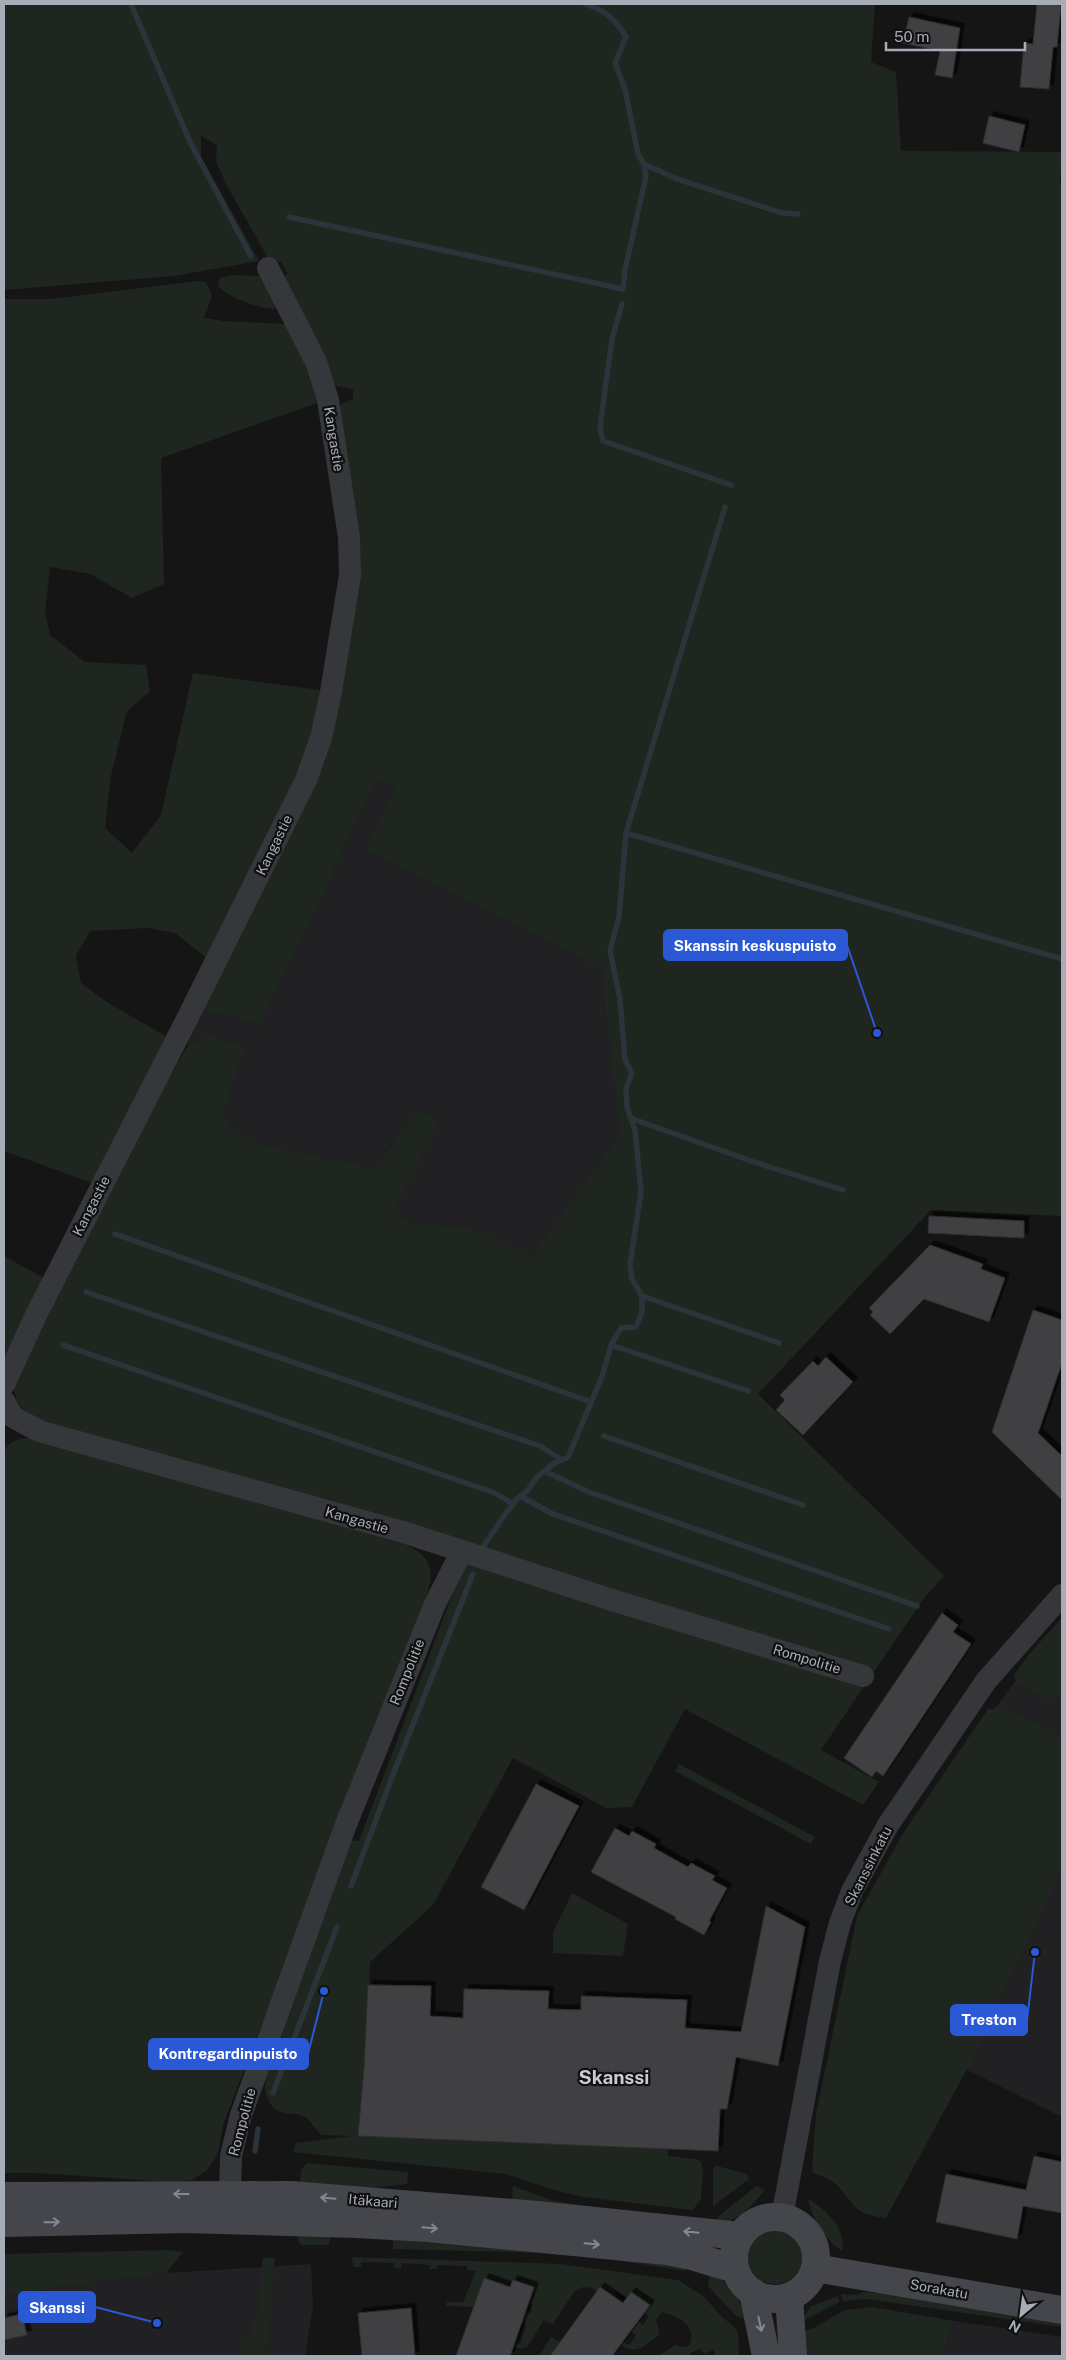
<svg xmlns="http://www.w3.org/2000/svg" width="1066" height="2360" font-family="'Public Sans',sans-serif">
  <defs>
    <filter id="shadow"><feDropShadow dx="4.5" dy="-4.5" stdDeviation="0" flood-color="#0009"/></filter>
  </defs>
  <rect width="100%" height="100%" fill="#151516"/>
  <path fill="#212123" d="M 376,782 L 453,798 L 594,850 L 605,1011 L 628,1194 L 566,1288 L 476,1229 L 408,1221 L 393,1214 L 395,1139 L 373,1167 L 259,1144 L 230,1130 L 224,1112 L 243,1048 L 186,1049 L 201,1009 L 261,1025 Z
    M 1022,1672 L 1062,1701 L 1062,1753 L 996,1707 Z
    M 1062,1840 L 1062,2117 L 953,2063 Z
    M 311,2264 L 313,2306 L 305,2356 L 4,2356 L 4,2295 L 166,2273 Z
    M 955,2321 L 1062,2337 L 1062,2356 L 941,2356 Z"/>
  <path fill="#1f261f" d="M 4,4 L 875,4 L 871,62 L 896,72 L 901,151 L 1062,152 L 1060,184 L 1062,185 L 1062,1216 L 931,1210 L 758,1394 L 944,1576 L 924,1598 L 821,1750 L 879,1782 L 863,1805 L 685,1709 L 632,1807 L 606,1808 L 513,1758 L 433,1905 L 370,1962 L 363,2136 L 668,2148 L 668,2156 L 696,2159 L 701,2162 L 703,2170 L 701,2199 L 693,2210 L 583,2197 L 554,2190 L 506,2174 L 293,2152 L 296,2143 L 351,2136 L 321,2135 C 316,2129 311,2122 305,2117 C 296,2111 282,2117 273,2107 C 252,2082 280,2057 283,2031 C 285,2014 282,2001 277,1985 L 224,2122 L 217,2156 L 206,2171 L 192,2180 L 170,2182 L 37,2173 L 4,2173 L 4,1451 C 11,1439 21,1438 35,1438 L 405,1544 C 430,1557 435,1567 427,1595 L 334,1839 L 359,1841 L 457,1582 L 457,1544 L 45,1423 C 21,1412 13,1403 13,1376 L 123,1156 L 186,1049 L 208,1035 L 244,1048 L 224,1112 L 230,1130 L 259,1144 L 373,1167 L 419,1110 L 439,1123 L 393,1214 L 408,1221 L 476,1229 L 531,1257 L 620,1135 L 605,1011 L 602,969 L 367,849 L 396,786 L 376,782 L 261,1025 L 201,1009 L 346,651 L 338,411 L 342,404 L 353,398 L 353,389 L 333,385 L 283,285 L 285,275 L 288,274 L 281,262 L 268,258 L 226,184 L 216,161 L 217,145 L 201,136 L 201,157 L 259,261 L 174,276 L 4,290 Z
    M 234,275 L 262,276 L 279,303 L 274,309 C 260,309 227,297 218,286 L 219,278 Z
    M 198,281 L 206,282 L 212,296 L 204,318 L 223,321 L 284,324 L 300,348 L 317,403 L 161,458 L 164,584 L 132,598 L 90,574 L 50,567 L 45,612 L 50,635 L 85,662 L 146,665 L 150,691 L 127,711 L 111,776 L 105,828 L 132,853 L 161,815 L 193,673 L 327,691 L 314,743 L 209,960 L 175,933 L 148,928 L 90,931 L 76,956 L 81,983 L 108,1003 L 166,1036 L 92,1183 L 4,1151 L 4,299 L 51,299 Z
    M 4,1256 L 44,1278 L 4,1363 Z
    M 1062,1618 L 1062,1701 L 1055,1696 L 1049,1702 L 1016,1681 L 1014,1675 L 1030,1653 Z
    M 996,1707 C 1002,1711 1008,1709 1015,1712 C 1032,1720 1047,1729 1062,1741 L 1062,1869 L 967,2069 L 886,2218 C 852,2214 858,2207 837,2185 C 831,2179 820,2176 812,2172 L 816,2114 L 857,1916 L 902,1835 L 988,1709 L 994,1709 Z
    M 679,1764 L 815,1837 L 811,1844 L 675,1771 Z
    M 572,1893 L 628,1924 L 623,1956 L 553,1953 L 553,1932 Z
    M 307,2163 L 408,2172 L 407,2184 L 373,2188 L 300,2185 L 301,2170 Z
    M 717,2166 L 747,2174 L 749,2179 L 713,2206 L 713,2171 L 714,2167 Z
    M 513,2186 L 554,2201 L 592,2207 L 552,2210 L 512,2199 Z
    M 756,2186 L 765,2190 C 750,2208 742,2218 720,2224 L 717,2220 L 719,2216 Z
    M 808,2199 C 826,2209 847,2229 842,2251 C 824,2238 813,2221 808,2199 Z
    M748 2257a27 27 0 1 1 54 0a27 27 0 1 1-54 0Z
    M 298,2231 L 330,2235 L 329,2245 L 301,2245 L 298,2240 Z
    M 434,2235 L 687,2261 L 686,2271 L 610,2259 L 543,2253 L 393,2249 L 393,2240 Z
    M 169,2250 L 183,2252 L 166,2273 L 4,2295 L 4,2254 Z
    M 352,2257 L 561,2264 L 678,2280 L 703,2296 L 721,2316 L 734,2327 L 738,2332 L 739,2356 L 716,2356 L 713,2350 L 704,2354 L 701,2349 L 690,2353 L 691,2356 L 658,2356 L 676,2345 L 683,2347 L 689,2346 C 699,2326 678,2316 662,2312 L 656,2320 L 660,2334 C 645,2344 638,2356 621,2345 L 623,2342 L 629,2345 L 636,2335 L 631,2331 L 638,2321 L 643,2325 L 649,2316 L 644,2312 L 649,2305 L 631,2292 L 626,2298 L 618,2292 L 615,2297 L 600,2287 L 597,2292 L 592,2288 L 583,2287 L 574,2292 L 553,2324 L 544,2320 L 528,2346 L 522,2349 L 513,2347 L 514,2342 L 520,2344 L 526,2325 L 521,2322 L 525,2312 L 530,2314 L 533,2304 L 529,2302 L 533,2287 L 513,2280 L 510,2287 L 484,2278 L 473,2307 L 446,2306 L 447,2302 L 463,2302 L 476,2271 L 467,2270 L 467,2266 L 438,2265 L 437,2269 L 430,2269 L 430,2265 L 402,2263 L 401,2268 L 394,2268 L 394,2263 L 361,2262 L 361,2267 L 353,2267 Z
    M 263,2258 L 275,2258 L 269,2339 L 262,2356 L 235,2356 C 260,2327 260,2294 263,2258 Z
    M 710,2274 C 727,2279 744,2303 746,2320 L 736,2316 L 708,2286 Z
    M 863,2292 L 882,2293 L 1062,2322 L 1062,2327 L 867,2299 L 843,2301 L 841,2294 L 857,2295 Z
    M 838,2296 L 839,2302 L 801,2322 L 811,2306 Z
    M 872,2307 L 955,2321 L 941,2356 L 798,2356 L 798,2332 L 812,2329 L 845,2310 Z
    M 551,2337 L 560,2342 L 552,2354 L 555,2356 L 539,2356 Z"/>
  <g fill="none" stroke-linecap="round" stroke-linejoin="round">
    <path stroke="#2b343a" stroke-width="5.5" d="M 131,4 L 191,144 L 251,256
      M 644,164 L 677,179 L 782,213 L 798,214
      M 289,217 L 623,289 L 625,270 L 646,176 L 644,164 L 638,154 L 625,89 L 615,63 L 626,37 C 617,21 604,9 585,4
      M 622,304 L 612,339 L 600,427 L 603,441 L 731,485
      M 626,833 L 1062,959
      M 630,1118 L 754,1162 L 843,1190
      M 115,1234 L 591,1402
      M 86,1292 L 540,1446 L 562,1460
      M 642,1296 L 779,1343
      M 63,1345 L 495,1493 L 513,1504
      M 611,1345 L 748,1391
      M 604,1436 L 803,1505
      M 544,1471 L 589,1492 L 917,1606
      M 520,1496 L 553,1514 L 889,1629
      M 483,1547 L 506,1513 L 517,1499 L 529,1489 L 536,1478 L 553,1464 L 568,1457 L 602,1377 L 611,1345 L 621,1328 L 636,1327 L 642,1312 L 642,1296 L 632,1279 L 630,1264 L 641,1192 L 635,1130 L 627,1107 L 626,1088 L 632,1073 L 625,1060 L 620,999 L 610,951 L 619,917 L 626,833 L 725,507
      M 351,1886 L 394,1772 L 473,1574
      M 273,2093 L 337,1927
      M 255,2151 L 258,2129"/>
  </g>
  <path fill="#3f4043" stroke="#2f2f32" filter="url(#shadow)" d="M 1037,4 L 1061,5 L 1057,47 L 1053,47 L 1049,89 L 1020,87 L 1024,43 L 1033,44 Z
    M 909,17 L 960,28 L 952,78 L 935,75 L 940,51 L 903,43 Z
    M 989,116 L 1025,125 L 1019,152 L 983,143 Z
    M 929,1216 L 1024,1221 L 1024,1238 L 928,1233 Z
    M 930,1245 L 983,1264 L 981,1269 L 1005,1278 L 989,1322 L 924,1299 L 890,1334 L 870,1315 L 873,1312 L 869,1308 Z
    M 1033,1310 L 1062,1320 L 1062,1363 L 1038,1433 L 1062,1456 L 1062,1500 L 992,1432 Z
    M 826,1357 L 853,1382 L 803,1435 L 776,1410 L 785,1400 L 780,1395 L 813,1361 L 818,1366 Z
    M 942,1613 L 958,1625 L 953,1632 L 971,1644 L 883,1776 L 876,1771 L 872,1777 L 844,1758 Z
    M 536,1784 L 579,1806 L 524,1910 L 481,1887 Z
    M 615,1828 L 629,1836 L 632,1831 L 656,1844 L 654,1848 L 688,1867 L 691,1863 L 715,1876 L 712,1880 L 727,1888 L 709,1921 L 711,1922 L 704,1935 L 675,1919 L 676,1917 L 591,1872 Z
    M 766,1906 L 805,1927 L 778,2066 L 736,2057 L 727,2109 L 720,2109 L 718,2151 L 358,2136 L 364,2069 L 368,1985 L 431,1986 L 430,2016 L 463,2018 L 464,1989 L 549,1991 L 548,2009 L 581,2010 L 581,1996 L 687,2000 L 685,2028 L 741,2032 Z
    M 1034,2156 L 1062,2162 L 1062,2213 L 1023,2206 L 1017,2239 L 936,2222 L 946,2174 L 1026,2190 Z
    M 484,2278 L 510,2287 L 513,2280 L 534,2287 L 510,2356 L 456,2356 Z
    M 600,2287 L 623,2303 L 631,2292 L 650,2305 L 612,2356 L 550,2356 Z
    M 411,2308 L 415,2356 L 362,2356 L 358,2313 Z
    M 22,2314 L 27,2335 L 4,2340 L 4,2318 Z"/>
  <g fill="none" stroke-linecap="round" stroke-linejoin="round">
    <path stroke="#36373b" stroke-width="22" d="M 4,1385 L 35,1317 L 186,1021 L 306,780 L 321,738 L 331,692 L 350,575 L 349,537 L 328,400 L 316,362 L 268,268
      M 4,1401 L 13,1417 L 39,1431 L 403,1532 L 462,1551
      M 221,2209 L 230,2194 L 231,2156 L 241,2115 L 345,1827 L 435,1604 L 462,1551 L 615,1601 L 863,1676
      M 782,2217 L 830,1961 L 840,1923 L 852,1891 L 888,1825 L 986,1681 L 1062,1595"/>
    <path stroke="#44464b" stroke-width="28" d="M 4,2196 L 291,2195 L 537,2215 L 740,2236
      M734 2258a41 41 0 1 1 82 0a41 41 0 1 1-82 0Z
      M 4,2223 L 185,2219 L 356,2224 L 428,2228 L 667,2251 L 692,2256 L 735,2269
      M 815,2268 L 1062,2310
      M 753,2292 L 766,2356
      M 789,2297 L 793,2356"/>
  </g>
  <defs><path id="oneway-shaft" d="M-6 0H5M1.5-3L5.5 0L1.5 3" fill="none" stroke-width="1.6" stroke-linecap="round" stroke-linejoin="round" transform="scale(1.25)"/></defs>
  <g stroke="#848991">
    <use href="#oneway-shaft" transform="translate(181 2194) rotate(180)"/>
    <use href="#oneway-shaft" transform="translate(328 2198) rotate(-175)"/>
    <use href="#oneway-shaft" transform="translate(52 2222) rotate(-1)"/>
    <use href="#oneway-shaft" transform="translate(430 2228) rotate(5)"/>
    <use href="#oneway-shaft" transform="translate(691 2232) rotate(-174)"/>
    <use href="#oneway-shaft" transform="translate(592 2244) rotate(5)"/>
    <use href="#oneway-shaft" transform="translate(760 2324) rotate(78)"/>
  </g>
  <g text-anchor="middle" dominant-baseline="central" stroke-width="4.5" stroke-linejoin="round" paint-order="stroke">
    <g font-size="14" fill="#a7adb6" stroke="#101011">
      <text transform="translate(334 439) rotate(81)">Kangastie</text>
      <text transform="translate(274 845) rotate(-64)">Kangastie</text>
      <text transform="translate(91 1206) rotate(-63)">Kangastie</text>
      <text transform="translate(357 1520) rotate(16)">Kangastie</text>
      <text transform="translate(807 1659) rotate(17)">Rompolitie</text>
      <text transform="translate(407 1672) rotate(-68)">Rompolitie</text>
      <text transform="translate(868 1866) rotate(-63)">Skanssinkatu</text>
      <text transform="translate(242 2122) rotate(-75)">Rompolitie</text>
      <text transform="translate(373 2201) rotate(5)">Itäkaari</text>
      <text transform="translate(939 2289) rotate(10)">Sorakatu</text>
    </g>
    <g font-size="19" font-weight="bold" fill="#c8cbd2" stroke="#101011">
      <text x="614" y="2077">Skanssi</text>
    </g>
  </g>
  <path fill="none" stroke="#2b58d5" stroke-width="2" d="M877 1033L847 945M1035 1952L1027 2020M324 1991L308 2054M157 2323L95 2307"/>
  <g fill="#2b58d5" stroke="#101011" stroke-width="2">
    <circle cx="877" cy="1033" r="5"/>
    <circle cx="1035" cy="1952" r="5"/>
    <circle cx="324" cy="1991" r="5"/>
    <circle cx="157" cy="2323" r="5"/>
  </g>
  <g fill="#2b58d5" stroke="#2b58d5" stroke-width="2">
    <rect x="664" y="930" width="183" height="30" rx="5"/>
    <rect x="951" y="2005" width="76" height="30" rx="5"/>
    <rect x="149" y="2039" width="159" height="30" rx="5"/>
    <rect x="19" y="2292" width="76" height="30" rx="5"/>
  </g>
  <g font-size="15" text-anchor="middle" font-weight="bold" fill="#fff">
    <text x="755" y="951">Skanssin keskuspuisto</text>
    <text x="989" y="2025">Treston</text>
    <text x="228" y="2059">Kontregardinpuisto</text>
    <text x="57" y="2313">Skanssi</text>
  </g>
  <rect width="1066" height="2360" fill="none" stroke="#a7adb6" stroke-width="10"/>
  <g transform="translate(1021 2315) rotate(209)" stroke="#101011" stroke-width="4" paint-order="stroke">
  <path d="M0-4L9 19L0 12L-9 19Z" fill="#a7adb6"/>
  <text y="-8" font-size="14" font-weight="bold" text-anchor="middle" fill="#a7adb6">N</text>
  </g>
  <path d="M886 42v8h139v-8" fill="none" stroke="#a7adb6" stroke-width="2.5"/>
  <text x="894" y="42" font-size="15" fill="#a7adb6" stroke="#101011" stroke-width="4" paint-order="stroke">50 m</text>
</svg>
